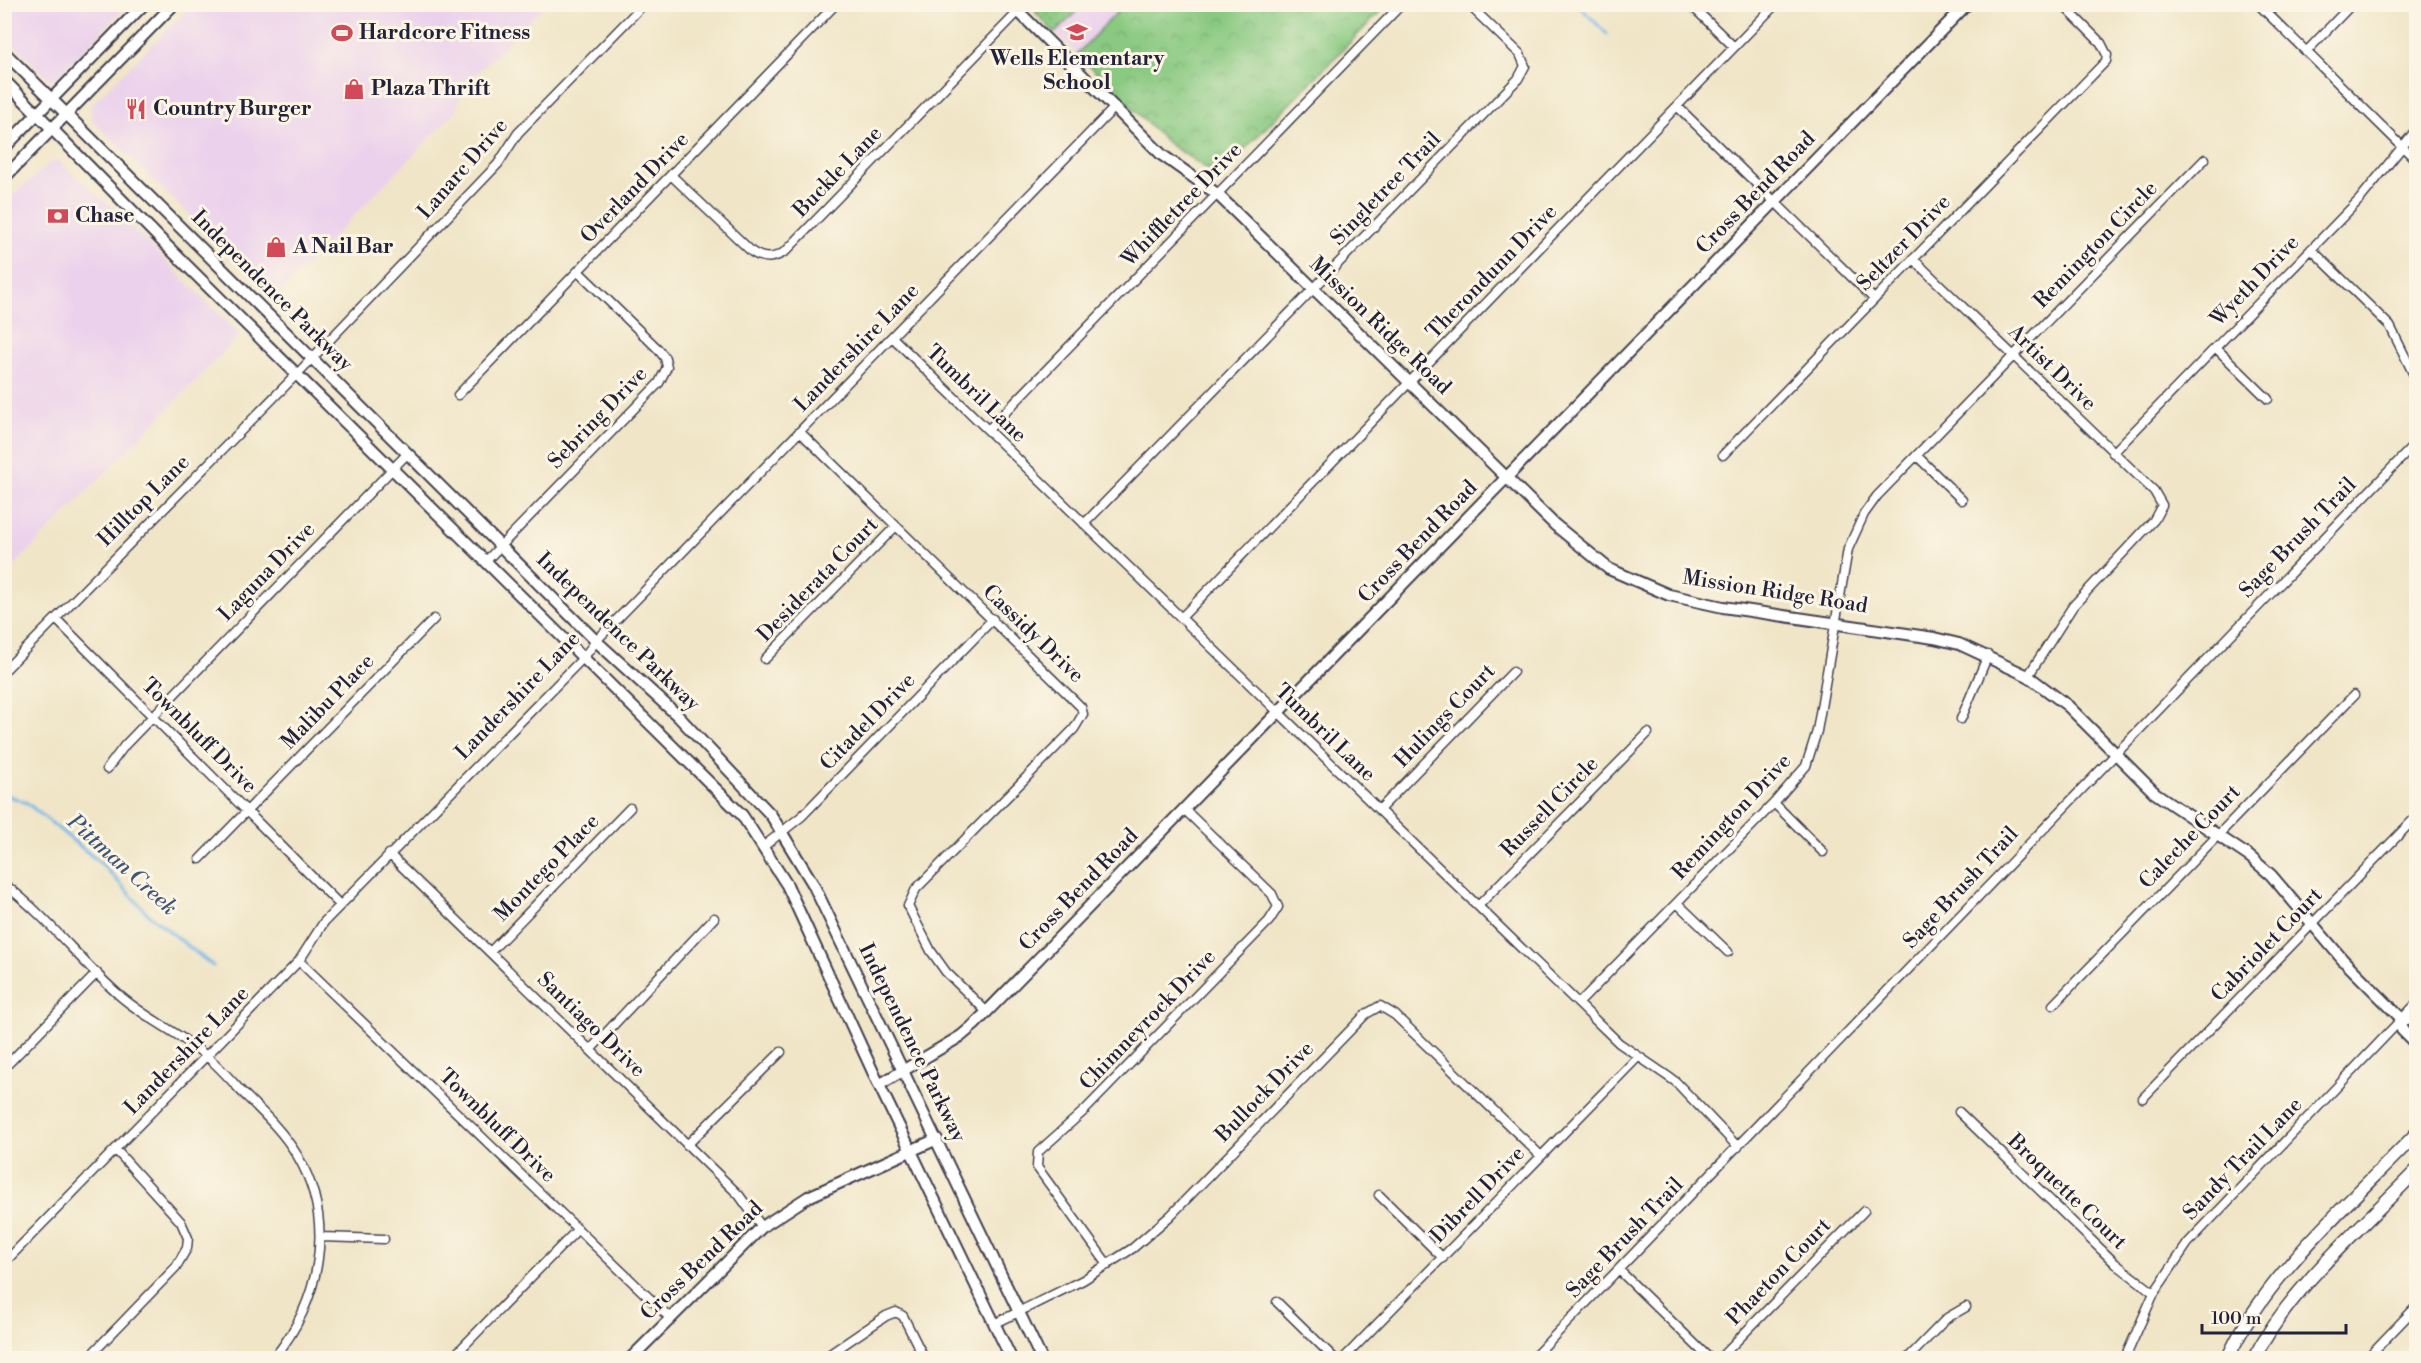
<svg xmlns="http://www.w3.org/2000/svg" width="2421" height="1363" font-family="'Libre Bodoni',serif">
  <defs>
    <pattern id="grass-dots" width="8" height="8" patternUnits="userSpaceOnUse" patternTransform="scale(1.5)"><rect width="8" height="8" fill="#89c981"/><path d="M2 2h.1M6 6h.1" fill="none" stroke="#76ac70" stroke-width="1.8" stroke-linecap="round"/></pattern>
    <pattern id="park-crowns" width="20" height="18" patternUnits="userSpaceOnUse" patternTransform="scale(1.5)"><rect width="20" height="18" fill="#89c981"/><path d="M2 6a3 3 0 1 1 6 0M12 15a3 3 0 1 1 6 0" fill="none" stroke="#76ac70"/></pattern>
  </defs>
  <rect width="100%" height="100%" fill="#fcf5e5"/>
  <filter id="ink" filterUnits="userSpaceOnUse"><feTurbulence type="fractalNoise" baseFrequency=".0167" numOctaves="2"/><feDisplacementMap in="SourceGraphic" scale="12" xChannelSelector="R" yChannelSelector="G"/><feConvolveMatrix kernelMatrix="1 2 1 2 8 2 1 2 1" color-interpolation-filters="sRGB"/></filter>
  <filter id="wash" filterUnits="userSpaceOnUse"><feTurbulence type="fractalNoise" baseFrequency=".008" numOctaves="4" result="noise"/><feDisplacementMap in="SourceGraphic" scale="24" xChannelSelector="R" yChannelSelector="G"/><feGaussianBlur stdDeviation="1.35" result="paint"/><feColorMatrix in="noise" values="0 0 0 0 0 0 0 0 0 0 0 0 0 0 0 0 0 1.4 0 .05"/><feComposite in="paint" operator="in"/></filter>
  <g filter="url(#wash)">
    <rect width="100%" height="100%" fill="#f0e5c7"/>
    <path fill="#ebd1ec" d="M 4,5 L 5,4 L 128,5 L 52,82 L 5,35 Z
      M 192,5 L 192,4 L 545,5 L 462,88 L 456,111 L 274,298 L 93,121 L 90,106 Z
      M 1028,5 L 1125,5 L 1077,54 Z
      M 57,160 L 116,211 L 240,335 L 6,574 L 5,202 L 50,163 Z"/>
    <path fill="url(#grass-dots)" stroke="#56765e" stroke-width="1.5" d="M 1041,5 L 1041,4 L 1083,5 L 1055,33 L 1035,12 Z"/>
    <path fill="url(#park-crowns)" stroke="#56765e" stroke-width="1.5" d="M 1125,4 L 1387,4 L 1387,5 L 1218,176 L 1169,144 L 1077,54 Z"/>
    <g fill="none" stroke-linecap="round" stroke-linejoin="round">
      <path stroke="#72b8e9" stroke-width="3" d="M 1577,4 L 1607,34
        M 4,794 L 27,803 L 103,865 L 148,914 L 213,966"/>
    </g>
  </g>
  <g filter="url(#ink)">
    <g fill="none" stroke-linecap="round" stroke-linejoin="round">
      <defs>
        <path id="street" d="M 1690,4 L 1734,47
          M 2258,4 L 2416,160
          M 2306,52 L 2352,4
          M 1678,107 L 1874,299
          M 672,176 L 752,252 C 765,260 774,259 786,251 L 1018,12
          M 2311,249 L 2390,326 L 2416,379
          M 1913,259 L 2154,491 L 2162,505 L 2154,520 L 2073,606 L 2028,676
          M 892,337 L 1619,1043 L 1676,1082 L 1738,1147
          M 2216,348 L 2268,399
          M 458,395 L 836,4
          M 988,430 L 1402,4
          M 800,432 L 1081,707 L 1083,714 L 1074,729 L 916,889 L 908,906 L 931,951 L 946,972 L 987,1012
          M 2113,453 L 2360,199 L 2416,130
          M 1723,455 L 2106,61 L 2107,55 L 2101,43 L 2062,4
          M 1917,456 L 1962,500
          M 1084,524 L 1518,79 L 1525,66 L 1520,54 L 1468,4
          M 486,561 L 659,383 L 667,367 L 665,358 L 658,349 L 579,272
          M 1181,618 L 1776,4
          M 56,619 L 340,905
          M 765,659 L 896,526
          M 4,671 L 298,373 L 498,164 L 518,133 L 644,4
          M 1961,719 L 1988,655
          M 107,769 L 125,745 L 407,454
          M 1774,803 L 1823,852
          M 1379,810 L 1513,672
          M 764,846 L 802,816 L 993,619
          M 389,854 L 739,1195 L 762,1227
          M 200,859 L 434,619
          M 4,884 C 47,916 79,960 119,995 C 145,1018 178,1032 205,1055 C 218,1065 229,1078 240,1090 C 261,1111 282,1130 297,1155 C 337,1222 320,1301 274,1358
          M 1677,903 L 1728,952
          M 1478,906 L 1648,733
          M 490,952 L 630,808
          M 299,961 L 670,1318
          M 1579,1003 L 1774,803 L 1806,766 L 1817,731 L 1848,549 L 1864,514 L 1877,496 L 2205,159
          M 2053,1005 L 2354,695
          M 591,1049 L 714,918
          M 4,1068 L 97,973
          M 2143,1098 L 2416,817
          M 1959,1112 L 2116,1264 L 2154,1293
          M 687,1145 L 781,1052
          M 1379,1195 L 1443,1258
          M 321,1237 L 384,1239
          M 4,1263 L 299,961 L 324,922 L 584,657 L 596,641 L 1114,108
          M 1108,1265 L 1037,1167 L 1038,1152 L 1085,1110 L 1269,921 L 1278,907 L 1272,894 L 1185,810
          M 1619,1270 L 1709,1358
          M 1277,1302 L 1334,1358
          M 994,1324 L 1083,1280 L 1133,1248 L 1170,1216 L 1366,1014 L 1380,1006 L 1395,1015 L 1541,1156
          M 88,1358 L 176,1267 L 187,1248 L 188,1238 L 181,1222 L 116,1150
          M 452,1358 L 578,1229
          M 824,1358 L 886,1316 L 896,1312 L 903,1316 L 924,1358
          M 1344,1358 L 1638,1057
          M 1533,1358 C 1829,1054 2120,746 2416,443
          M 1720,1358 L 1864,1211
          M 1908,1358 L 1947,1318 L 1966,1307
          M 2125,1358 L 2154,1293 L 2188,1243 L 2416,1004
          M 2367,1358 L 2416,1307"/>
        <path id="secondary" d="M 1011,4 L 1162,155 L 1217,194 L 1555,525 L 1609,569 L 1669,595 L 1723,607 L 1934,638 L 1959,644 L 2028,676 L 2068,706 L 2155,793 L 2250,857 L 2271,875 L 2343,960 L 2402,1019 L 2412,1019 L 2416,1023
          M 4,52 L 596,641 L 677,715 L 771,815 L 813,884 L 1041,1358
          M 4,80 L 168,247 L 742,815 L 787,885 L 879,1085 L 1011,1358
          M 4,148 L 144,4
          M 4,178 L 174,4
          M 2402,1019 L 2402,1030 L 2416,1044
          M 879,1085 L 961,1036 L 974,1025 L 1967,4
          M 631,1358 L 762,1227 L 808,1197 L 937,1139"/>
        <path id="primary" d="M 2228,1358 C 2263,1277 2354,1199 2416,1134
          M 2254,1358 C 2291,1287 2361,1228 2416,1171"/>
      </defs>
      <use href="#street" stroke="#413f50" stroke-width="11"/>
      <use href="#secondary" stroke="#413f50" stroke-width="14"/>
      <use href="#primary" stroke="#413f50" stroke-width="15"/>
      <use href="#street" stroke="#fff" stroke-width="8"/>
      <use href="#secondary" stroke="#fff" stroke-width="10"/>
      <use href="#primary" stroke="#fff" stroke-width="12"/>
    </g>
  </g>
  <defs>
    <symbol id="school-bare" viewBox="-9 -9 18 18"><path d="M0-5L7-2L0 1L-7-2ZM-4 1L0 2.5L4 1V4Q0 6-4 4Z" fill="#d1495b" stroke="#fcf5e5" stroke-width="2.5" paint-order="stroke"/></symbol>
    <symbol id="stadium-bare" viewBox="-9 -9 18 18"><path d="M0-5a6.5 5 0 1 0 0 10a6.5 5 0 1 0 0-10ZM-3.5-1.8h7v3.6h-7Z" fill="#d1495b" stroke="#fcf5e5" stroke-width="2.5" paint-order="stroke"/></symbol>
    <symbol id="shop-bare" viewBox="-9 -9 18 18"><path d="M-5-2.5h2.3a2.7 3.5 0 0 1 5.4 0H5L5.5 6h-11ZM-1.5-2.5h3a1.5 2.3 0 0 0-3 0Z" fill="#d1495b" stroke="#fcf5e5" stroke-width="2.5" paint-order="stroke"/></symbol>
    <symbol id="restaurant-bare" viewBox="-9 -9 18 18"><path d="M-5-6h1v4h1v-4h1v4h1v-4h1v5L-1.5 .5V6h-2V.5L-5-1ZM5-6V6H3V1.5H1.5Q1.5-4 5-6Z" fill="#d1495b" stroke="#fcf5e5" stroke-width="2.5" paint-order="stroke"/></symbol>
    <symbol id="bank-bare" viewBox="-9 -9 18 18"><path d="M-6-4H6V4H-6ZM0-2.3a2.3 2.3 0 1 0 0 4.6a2.3 2.3 0 1 0 0-4.6Z" fill="#d1495b" stroke="#fcf5e5" stroke-width="2.5" paint-order="stroke"/></symbol>
  </defs>
  <g fill-rule="evenodd">
    <use href="#school-bare" x="1062" y="17" width="30" height="30"/>
    <use href="#stadium-bare" x="327" y="18" width="30" height="30"/>
    <use href="#shop-bare" x="339" y="74" width="30" height="30"/>
    <use href="#restaurant-bare" x="121" y="94" width="30" height="30"/>
    <use href="#bank-bare" x="43" y="201" width="30" height="30"/>
    <use href="#shop-bare" x="261" y="232" width="30" height="30"/>
  </g>
  <g text-anchor="middle" dominant-baseline="central" stroke-width="6" stroke-linejoin="round" paint-order="stroke">
    <g font-size="21" font-weight="bold" fill="#22223b" stroke="#fcf5e5" text-anchor="start">
      <text x="359" y="33">Hardcore Fitness</text>
      <text x="1077" y="59" text-anchor="middle">Wells Elementary<tspan x="1077" dy="24">School</tspan></text>
      <text x="371" y="89">Plaza Thrift</text>
      <text x="153" y="109">Country Burger</text>
      <text x="75" y="216">Chase</text>
      <text x="293" y="247">A Nail Bar</text>
    </g>
    <g font-size="21" fill="#22223b" stroke="#fcf5e5">
      <text transform="translate(463 169) rotate(-49)">Lanarc Drive</text>
      <text transform="translate(838 172) rotate(-46)">Buckle Lane</text>
      <text transform="translate(635 188) rotate(-46)">Overland Drive</text>
      <text transform="translate(1386 189) rotate(-46)">Singletree Trail</text>
      <text transform="translate(1756 193) rotate(-46)">Cross Bend Road</text>
      <text transform="translate(1182 205) rotate(-46)">Whiffletree Drive</text>
      <text transform="translate(1904 243) rotate(-46)">Seltzer Drive</text>
      <text transform="translate(2096 245) rotate(-46)">Remington Circle</text>
      <text transform="translate(1492 272) rotate(-46)">Therondunn Drive</text>
      <text transform="translate(2255 281) rotate(-46)">Wyeth Drive</text>
      <text transform="translate(272 291) rotate(45)">Independence Parkway</text>
      <text transform="translate(1380 326) rotate(44)">Mission Ridge Road</text>
      <text transform="translate(857 348) rotate(-46)">Landershire Lane</text>
      <text transform="translate(2052 368) rotate(44)">Artist Drive</text>
      <text transform="translate(976 394) rotate(44)">Tumbril Lane</text>
      <text transform="translate(598 418) rotate(-46)">Sebring Drive</text>
      <text transform="translate(144 501) rotate(-45)">Hilltop Lane</text>
      <text transform="translate(2298 538) rotate(-46)">Sage Brush Trail</text>
      <text transform="translate(1418 542) rotate(-46)">Cross Bend Road</text>
      <text transform="translate(267 572) rotate(-46)">Laguna Drive</text>
      <text transform="translate(818 580) rotate(-46)">Desiderata Court</text>
      <text transform="translate(1775 592) rotate(9)">Mission Ridge Road</text>
      <text transform="translate(618 632) rotate(44)">Independence Parkway</text>
      <text transform="translate(1033 634) rotate(44)">Cassidy Drive</text>
      <text transform="translate(518 696) rotate(-46)">Landershire Lane</text>
      <text transform="translate(328 702) rotate(-46)">Malibu Place</text>
      <text transform="translate(1445 716) rotate(-46)">Hulings Court</text>
      <text transform="translate(868 722) rotate(-46)">Citadel Drive</text>
      <text transform="translate(1325 733) rotate(44)">Tumbril Lane</text>
      <text transform="translate(199 736) rotate(45)">Townbluff Drive</text>
      <text transform="translate(1550 807) rotate(-46)">Russell Circle</text>
      <text transform="translate(1732 817) rotate(-47)">Remington Drive</text>
      <text transform="translate(2190 837) rotate(-46)">Caleche Court</text>
      <text transform="translate(547 868) rotate(-46)">Montego Place</text>
      <text transform="translate(1961 888) rotate(-47)">Sage Brush Trail</text>
      <text transform="translate(1079 890) rotate(-46)">Cross Bend Road</text>
      <text transform="translate(2267 945) rotate(-46)">Cabriolet Court</text>
      <text transform="translate(1148 1020) rotate(-46)">Chimneyrock Drive</text>
      <text transform="translate(591 1025) rotate(44)">Santiago Drive</text>
      <text transform="translate(912 1043) rotate(64)">Independence Parkway</text>
      <text transform="translate(187 1051) rotate(-46)">Landershire Lane</text>
      <text transform="translate(1265 1092) rotate(-46)">Bullock Drive</text>
      <text transform="translate(497 1126) rotate(44)">Townbluff Drive</text>
      <text transform="translate(2243 1159) rotate(-46)">Sandy Trail Lane</text>
      <text transform="translate(2067 1192) rotate(44)">Broquette Court</text>
      <text transform="translate(1478 1195) rotate(-46)">Dibrell Drive</text>
      <text transform="translate(1625 1238) rotate(-46)">Sage Brush Trail</text>
      <text transform="translate(702 1261) rotate(-44)">Cross Bend Road</text>
      <text transform="translate(1779 1272) rotate(-46)">Phaeton Court</text>
    </g>
    <g font-size="22" font-style="italic" fill="#3e5678" stroke="#fcf5e5">
      <text transform="translate(122 865) rotate(42)">Pittman Creek</text>
    </g>
  </g>
  <rect width="2421" height="1363" fill="none" stroke="#fcf5e5" stroke-width="24"/>
  <path d="M2202 1324v9h144v-9" fill="none" stroke="#22223b" stroke-width="3"/>
  <text x="2211" y="1324" font-size="18" fill="#22223b" stroke="#fcf5e5" stroke-width="4.5" paint-order="stroke">100 m</text>
</svg>
